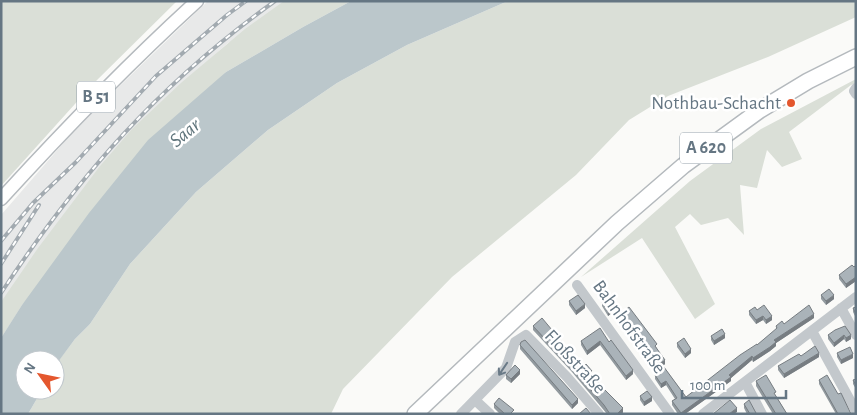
<svg xmlns="http://www.w3.org/2000/svg" width="857" height="415" font-family="'Alegreya Sans',sans-serif">
  <rect width="100%" height="100%" fill="#fafaf8"/>
  <path fill="#e8e9e9" d="M 208,1 L 322,1 L 228,43 L 157,106 L 1,338 L 1,215 L 79,125 Z"/>
  <path fill="#dadfd7" d="M 1,1 L 177,1 L 93,84 L 1,186 Z
    M 284,1 L 351,1 L 303,27 L 226,72 L 22,305 L 1,338 L 1,302 L 38,248 L 100,166 L 132,129 L 182,82 L 245,29 Z
    M 508,1 L 856,1 L 856,17 L 768,57 L 668,96 L 629,120 L 576,175 L 452,277 L 343,389 L 331,414 L 28,414 L 42,390 L 55,390 L 56,364 L 75,339 L 90,324 L 130,264 L 196,192 L 268,130 L 337,83 L 407,45 Z
    M 856,79 L 856,83 L 851,85 L 789,132 L 802,159 L 782,167 L 767,150 L 757,188 L 740,185 L 744,235 L 728,218 L 701,225 L 690,214 L 675,227 L 715,304 L 695,319 L 642,238 L 581,277 L 690,181 L 761,129 Z"/>
  <path fill="#bbc7cb" d="M 351,1 L 508,1 L 407,45 L 337,83 L 268,130 L 196,192 L 130,264 L 90,324 L 75,339 L 55,366 L 55,360 L 25,360 L 25,390 L 42,390 L 28,414 L 1,414 L 1,338 L 22,305 L 89,213 L 148,140 L 226,72 L 303,27 Z"/>
  <g fill="none" stroke-linecap="round" stroke-linejoin="round">
    <defs>
      <path id="major" d="M 1,199 C 64,130 128,64 197,1"/>
      <path id="highway" d="M 415,414 L 617,223 L 683,166 L 760,110 L 808,81 L 856,57"/>
    </defs>
    <use href="#major" stroke="#b5babe" stroke-width="15"/>
    <use href="#highway" stroke="#b4b9bd" stroke-width="18"/>
    <path stroke="#c3c8cc" stroke-width="10" d="M 856,88 L 854,91 L 856,94
      M 577,285 L 670,414
      M 841,308 L 856,335
      M 812,331 L 856,411
      M 745,382 L 762,414
      M 475,400 L 490,414
      M 461,414 L 506,368 L 515,342 L 526,335 L 567,377 L 599,414
      M 703,414 L 856,297"/>
    <use href="#major" stroke="#fff" stroke-width="12"/>
    <use href="#highway" stroke="#fff" stroke-width="15"/>
    <defs>
      <path id="rail" d="M 1,241 L 33,203 L 76,162 L 156,76 L 227,15 L 246,1
        M 1,264 L 39,205
        M 1,293 C 79,175 159,84 275,1"/>
    </defs>
    <use href="#rail" stroke="#a2aab0" stroke-width="4"/>
    <use href="#rail" stroke="#fff" stroke-width="2" stroke-dasharray="5.5" stroke-linecap="butt"/>
  </g>
  <path fill="#929a9f" d="M 856,265 L 856,281 L 846,288 L 839,279 L 839,275 Z
    M 821,295 L 834,299 L 826,305 L 821,299 Z
    M 569,301 L 585,308 L 576,315 L 569,305 Z
    M 602,302 L 616,310 L 608,316 L 602,306 Z
    M 856,307 L 856,318 L 853,312 L 853,308 Z
    M 757,310 L 772,320 L 766,324 L 763,320 L 756,324 L 749,315 L 749,311 Z
    M 619,315 L 657,348 L 657,349 L 665,364 L 663,366 L 686,397 L 757,345 L 776,330 L 776,326 L 814,318 L 776,343 L 776,346 L 770,351 L 753,362 L 752,360 L 731,378 L 731,381 L 685,414 L 678,414 L 672,405 L 672,401 L 675,399 L 666,385 L 661,388 L 655,379 L 655,375 L 658,373 L 619,319 Z
    M 533,326 L 592,374 L 623,412 L 622,414 L 607,414 L 572,372 L 533,330 Z
    M 845,326 L 851,339 L 846,342 L 844,339 L 834,347 L 828,339 L 828,335 Z
    M 711,336 L 725,338 L 714,345 L 711,340 Z
    M 581,341 L 609,342 L 633,374 L 626,380 L 600,345 L 587,355 L 581,345 Z
    M 677,343 L 691,353 L 685,358 L 677,347 Z
    M 520,345 L 578,403 L 572,409 L 520,349 Z
    M 837,353 L 853,358 L 841,364 L 837,357 Z
    M 801,356 L 819,357 L 784,378 L 778,370 L 778,366 Z
    M 520,374 L 511,383 L 506,379 L 506,375 Z
    M 856,379 L 856,389 L 853,384 L 853,380 Z
    M 819,380 L 838,394 L 851,414 L 836,414 L 819,384 Z
    M 756,381 L 776,396 L 787,414 L 773,414 L 756,386 Z
    M 640,396 L 652,401 L 644,406 L 640,400 Z
    M 494,404 L 514,414 L 500,414 L 494,408 Z
    M 744,404 L 756,414 L 747,414 L 744,408 Z"/>
  <path fill="#777d82" d="M 856,277 L 856,281 L 846,288 L 846,284 Z
    M 834,295 L 834,299 L 826,305 L 826,301 Z
    M 585,304 L 585,308 L 576,315 L 576,311 Z
    M 616,306 L 616,310 L 608,316 L 608,311 Z
    M 814,314 L 814,318 L 776,343 L 776,346 L 770,351 L 753,362 L 753,358 L 774,340 Z
    M 763,316 L 763,320 L 756,324 L 756,320 Z
    M 772,316 L 772,320 L 766,324 L 766,320 Z
    M 725,334 L 725,338 L 714,345 L 714,341 Z
    M 844,335 L 844,339 L 834,347 L 834,343 Z
    M 851,335 L 851,339 L 846,342 L 846,338 Z
    M 600,341 L 600,345 L 587,355 L 587,351 Z
    M 691,349 L 691,353 L 685,358 L 685,354 Z
    M 819,353 L 819,357 L 784,378 L 784,374 Z
    M 853,354 L 853,358 L 841,364 L 841,360 Z
    M 752,356 L 752,360 L 731,378 L 731,381 L 685,414 L 681,414 L 681,413 Z
    M 665,360 L 665,364 L 661,367 L 661,363 Z
    M 520,370 L 520,374 L 511,383 L 511,379 Z
    M 633,370 L 633,374 L 626,380 L 626,376 Z
    M 666,381 L 666,385 L 661,388 L 661,384 Z
    M 652,397 L 652,401 L 644,406 L 644,402 Z
    M 578,399 L 578,403 L 572,409 L 572,405 Z
    M 623,408 L 623,412 L 622,414 L 617,414 Z
    M 737,408 L 737,412 L 734,414 L 729,414 Z"/>
  <path fill="#aab3b9" stroke="#777d82" d="M 852,265 L 854,267 L 856,265 L 856,277 L 846,284 L 839,275 Z
    M 829,289 L 834,295 L 826,301 L 821,295 Z
    M 578,295 L 585,304 L 576,311 L 569,301 Z
    M 610,297 L 616,306 L 608,311 L 602,302 Z
    M 764,305 L 772,316 L 766,320 L 763,316 L 756,320 L 749,311 L 755,307 L 757,310 Z
    M 809,305 L 814,314 L 774,340 L 776,342 L 770,347 L 753,358 L 752,356 L 729,375 L 731,377 L 681,413 L 672,401 L 677,398 L 666,381 L 661,384 L 655,375 L 660,372 L 619,315 L 629,307 L 657,344 L 655,346 L 665,360 L 661,363 L 686,397 L 740,355 L 757,344 L 757,345 L 777,328 L 776,326 L 782,321 L 784,324 Z
    M 856,307 L 856,314 L 853,308 Z
    M 542,318 L 583,367 L 586,364 L 592,371 L 590,372 L 604,389 L 623,408 L 617,414 L 610,414 L 604,405 L 572,368 L 533,326 Z
    M 845,326 L 851,335 L 846,338 L 844,335 L 834,343 L 828,335 L 835,330 Z
    M 600,328 L 609,342 L 611,340 L 633,370 L 626,376 L 600,341 L 587,351 L 581,341 Z
    M 722,329 L 725,334 L 714,341 L 711,336 Z
    M 684,338 L 691,349 L 685,354 L 677,343 Z
    M 525,340 L 578,399 L 572,405 L 520,345 L 521,342 Z
    M 815,346 L 819,353 L 784,374 L 778,366 L 799,354 L 801,356 Z
    M 850,347 L 853,354 L 841,360 L 837,353 Z
    M 515,365 L 520,370 L 511,379 L 506,375 Z
    M 766,375 L 776,392 L 774,393 L 787,414 L 776,414 L 756,381 Z
    M 827,375 L 838,394 L 841,393 L 851,414 L 838,414 L 819,380 Z
    M 856,379 L 856,385 L 853,380 Z
    M 647,391 L 652,397 L 644,402 L 640,396 Z
    M 499,398 L 514,410 L 510,414 L 505,414 L 494,404 Z
    M 730,400 L 737,408 L 729,414 L 713,414 Z
    M 749,400 L 756,413 L 756,414 L 750,414 L 744,404 Z
    M 586,408 L 591,414 L 579,414 Z"/>
  <defs><path id="oneway-shaft" d="M-6 0H5M1.5-3L5.5 0L1.5 3" fill="none" stroke-width="1.6" stroke-linecap="round" stroke-linejoin="round" transform="scale(1.25)"/></defs>
  <use stroke="#6a7a87" href="#oneway-shaft" transform="translate(503 369) rotate(124)"/>
  <circle fill="#e4572e" stroke="#fff" stroke-width="2" cx="791" cy="103" r="5"/>
  <g text-anchor="middle" dominant-baseline="central" stroke-width="5" stroke-linejoin="round" paint-order="stroke">
    <g fill="#fff" stroke="#939fa8" stroke-width="1">
      <rect x="77" y="81.5" width="38" height="31" rx="4"/>
      <rect x="680" y="132.5" width="52" height="31" rx="4"/>
    </g>
    <g font-size="18" font-weight="bold" fill="#657683">
      <text x="96" y="97">B 51</text>
      <text x="706" y="148">A 620</text>
    </g>
    <g font-size="19" fill="#657683" stroke="#fff" text-anchor="end">
      <text x="781" y="103">Nothbau-Schacht</text>
    </g>
    <g font-size="19" fill="#657683" stroke="#fff">
      <text transform="translate(629 327) rotate(54)">Bahnhofstraße</text>
      <text transform="translate(575 362) rotate(47)">Floßstraße</text>
    </g>
    <g font-size="20" font-style="italic" fill="#60757c" stroke="#fff">
      <text transform="translate(185 133) rotate(-40)">Saar</text>
    </g>
  </g>
  <rect width="857" height="415" fill="none" stroke="#657683" stroke-width="5"/>
  <g transform="translate(40 375) rotate(303)"><circle r="24" fill="#ffffff" stroke="#c1c8cd"/>
  <path d="M0-4L9 19L0 12L-9 19Z" fill="#e4572e"/>
  <text y="-8" font-size="14" font-weight="bold" text-anchor="middle" fill="#657683">N</text>
  </g>
  <path d="M682 390v8h104v-8" fill="none" stroke="#657683" stroke-width="2.5"/>
  <text x="690" y="390" font-size="15" fill="#657683" stroke="#ffffff" stroke-width="4" paint-order="stroke">100 m</text>
</svg>
